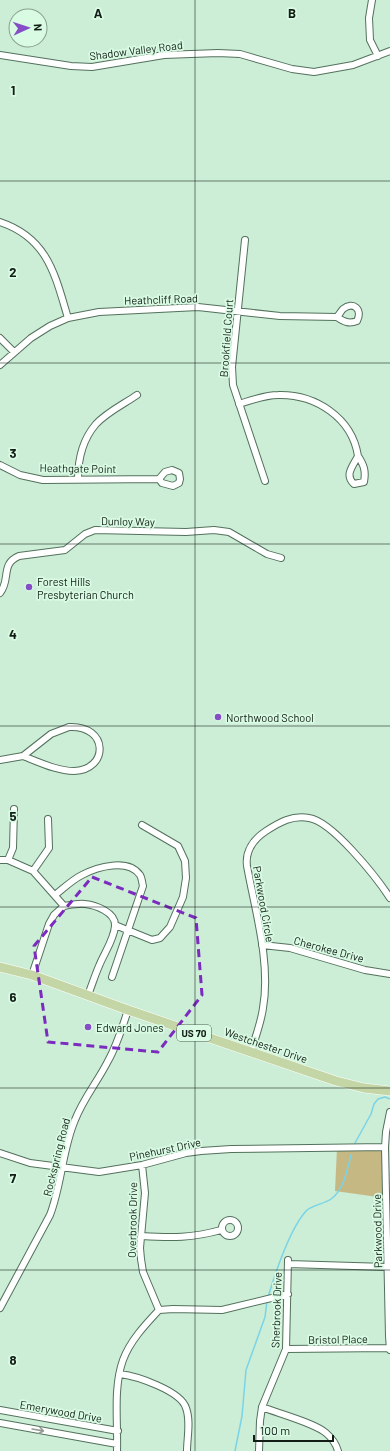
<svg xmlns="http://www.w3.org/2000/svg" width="390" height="1451" font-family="Barlow,sans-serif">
  <rect width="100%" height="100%" fill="#ccedd6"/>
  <path fill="#c5b883" d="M 385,1147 L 386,1200 L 371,1196 L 335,1191 L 337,1148 Z"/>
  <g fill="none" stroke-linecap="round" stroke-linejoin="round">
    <path stroke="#7ad4e7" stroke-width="1.5" d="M 355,1143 L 371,1114 L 374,1104 L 378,1099 L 385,1097 L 390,1099
      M 268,1297 C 275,1274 290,1229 306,1211 C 312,1205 324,1204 331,1199 C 344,1190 347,1170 351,1155
      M 235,1451 L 242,1416 L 246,1370 L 265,1317 L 267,1301"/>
    <defs>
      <path id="minor" d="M 372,0 L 369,18 L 370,40 L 378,56
        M 0,55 L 71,66 L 92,67 L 164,55 L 218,53 L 240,54 L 292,69 L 314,72 L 353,65 L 390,51
        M 0,222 C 48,238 55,275 68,318
        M 245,240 L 232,367 L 233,385 L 265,481
        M 0,338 L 14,352
        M 0,365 L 31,338 L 50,326 L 68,318 L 99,312 L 198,307 L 280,316 L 337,317 C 344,322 349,324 357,321 C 363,309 353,301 343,309 C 341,311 339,315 337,317
        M 239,404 C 252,400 265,395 278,395 C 316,394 352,418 358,456 C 353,466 344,475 354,484 L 364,482 C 366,471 364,465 358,456
        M 0,465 L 20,475 L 43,480 L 159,479
        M 172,470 L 179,473 L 180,479 L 179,483 L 173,486 L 162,483 L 159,479 L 165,472 Z
        M 78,479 C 78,460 83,439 96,424 C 107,412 124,404 137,395
        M 0,593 C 11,580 0,564 19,556 L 65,550 L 85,534 L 95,530 L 186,532 L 214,530 L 229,532 L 267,554 L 281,558
        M 69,727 C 109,725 109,770 74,771 C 57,771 39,762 23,756 L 51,734 Z
        M 0,760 L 23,756
        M 48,819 L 49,848 L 33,871 L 64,906 C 70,905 78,903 85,904 C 95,905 116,912 115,926 C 114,940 104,953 99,966 C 95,975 92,985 88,995
        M 0,860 L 8,860 L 33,871
        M 8,860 L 13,848 L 14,809
        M 55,895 C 64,888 72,880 82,875 C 97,867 128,858 140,875 C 142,878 142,883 143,886 L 112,977
        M 115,925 L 152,940 L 160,938 L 170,927 L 183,897 L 186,878 L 185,861 L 178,846 L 142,825
        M 262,945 L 290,948 L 365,970 L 390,974
        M 32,975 L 49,924 L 54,915 L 64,906
        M 251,1052 C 255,1038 261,1023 263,1008 C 271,963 255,910 247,866 C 245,851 254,839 266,831 C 280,822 292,815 309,818 C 332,821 377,878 390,898
        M 390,1112 L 386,1132 L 385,1147 L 389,1336 L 390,1350
        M 0,1153 L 30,1163 L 99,1172 L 142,1165 L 186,1153 L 201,1151 L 231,1149 L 385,1147
        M222 1228a8 8 0 1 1 16 0a8 8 0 1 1-16 0Z
        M 142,1236 C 172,1238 192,1238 221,1230
        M 288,1264 L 387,1267
        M 0,1308 L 50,1215 C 62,1184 62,1150 75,1120 C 83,1099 98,1081 108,1061 C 117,1045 122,1028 128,1010
        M 159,1310 L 173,1309 L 222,1310 L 288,1294
        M 286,1349 L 389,1348
        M 120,1374 C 137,1376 181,1391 186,1408 C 191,1421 187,1438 187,1451
        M 262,1407 C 277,1413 315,1423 326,1433 C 332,1438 336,1444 338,1451
        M 0,1410 L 118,1431
        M 0,1423 L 117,1444
        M 117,1451 C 118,1421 113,1388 123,1360 C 130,1341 145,1325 159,1310 L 143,1272 L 141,1259 L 140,1248 L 145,1193 L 142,1165
        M 259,1451 L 260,1421 L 262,1407 L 286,1349 L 288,1260"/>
      <path id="primary" d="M 0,967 L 32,975 L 128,1010 L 336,1081 L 364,1088 L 390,1091"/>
    </defs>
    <use href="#minor" stroke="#53715d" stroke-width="8"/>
    <use href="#primary" stroke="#fff" stroke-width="10"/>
    <use href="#minor" stroke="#fff" stroke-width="6"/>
    <use href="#primary" stroke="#c4d6a6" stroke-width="9"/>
  </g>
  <defs><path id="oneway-shaft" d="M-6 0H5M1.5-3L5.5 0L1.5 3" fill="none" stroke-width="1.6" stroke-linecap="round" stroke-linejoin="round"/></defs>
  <use stroke="#949996" href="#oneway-shaft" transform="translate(38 1430) rotate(10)"/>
  <path fill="none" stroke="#7b2cbf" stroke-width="3" stroke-dasharray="8 5" stroke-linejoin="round" d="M 92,877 L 196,918 L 202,995 L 158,1052 L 48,1042 L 34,946 Z"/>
  <path fill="none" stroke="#111d15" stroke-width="1" stroke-opacity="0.55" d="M 195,0 L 195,1451M 0,181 L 390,181M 0,363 L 390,363M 0,544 L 390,544M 0,726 L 390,726M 0,907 L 390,907M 0,1088 L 390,1088M 0,1270 L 390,1270"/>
  <g fill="#854ec6" stroke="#d9fae3" stroke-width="1.5">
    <circle cx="29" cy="587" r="4"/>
    <circle cx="218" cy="717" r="4"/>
    <circle cx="88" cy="1027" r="4"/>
  </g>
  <g text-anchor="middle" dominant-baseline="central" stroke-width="3.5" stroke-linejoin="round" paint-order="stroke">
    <rect fill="#d9fae3" stroke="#4d5f53" stroke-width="1" x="177" y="1025" width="34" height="16" rx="3"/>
    <g font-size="10" font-weight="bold" fill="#111d15">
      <text x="194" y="1033">US 70</text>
    </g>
    <g font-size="11" fill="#111d15" stroke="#d9fae3">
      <text transform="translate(136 50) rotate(-7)">Shadow Valley Road</text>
      <text transform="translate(161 299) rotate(-2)">Heathcliff Road</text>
      <text transform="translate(226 338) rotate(-86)">Brookfield Court</text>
      <text transform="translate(78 468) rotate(1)">Heathgate Point</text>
      <text transform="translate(128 521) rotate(1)">Dunloy Way</text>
      <text transform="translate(264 904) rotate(80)">Parkwood Circle</text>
      <text transform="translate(329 949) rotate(15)">Cherokee Drive</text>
      <text transform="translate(266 1045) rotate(19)">Westchester Drive</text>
      <text transform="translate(165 1149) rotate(-12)">Pinehurst Drive</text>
      <text transform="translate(56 1157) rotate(-76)">Rockspring Road</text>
      <text transform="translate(132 1220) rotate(-89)">Overbrook Drive</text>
      <text transform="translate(377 1231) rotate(-91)">Parkwood Drive</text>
      <text transform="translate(276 1310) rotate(-88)">Sherbrook Drive</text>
      <text transform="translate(338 1339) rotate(-1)">Bristol Place</text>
      <text transform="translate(61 1411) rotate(10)">Emerywood Drive</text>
    </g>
    <g font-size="11" fill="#111d15" stroke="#d9fae3" text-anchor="start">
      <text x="37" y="581">Forest Hills<tspan x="37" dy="13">Presbyterian Church</tspan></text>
      <text x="226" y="717">Northwood School</text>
      <text x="96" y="1027">Edward Jones</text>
    </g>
  </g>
  <g font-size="13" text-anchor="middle" font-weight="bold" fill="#111d15" stroke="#d9fae3" stroke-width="3.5" stroke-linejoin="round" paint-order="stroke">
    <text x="98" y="18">A</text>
    <text x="292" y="18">B</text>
    <text x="13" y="95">1</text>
    <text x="13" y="277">2</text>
    <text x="13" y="458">3</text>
    <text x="13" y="639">4</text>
    <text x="13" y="821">5</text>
    <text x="13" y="1002">6</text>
    <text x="13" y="1183">7</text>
    <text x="13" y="1365">8</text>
  </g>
  <g transform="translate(28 28) rotate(87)"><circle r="19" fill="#d9fae3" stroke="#89a291"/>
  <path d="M0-3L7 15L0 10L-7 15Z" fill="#854ec6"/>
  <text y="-6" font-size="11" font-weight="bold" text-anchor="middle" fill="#111d15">N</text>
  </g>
  <path d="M254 1435v6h79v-6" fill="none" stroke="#111d15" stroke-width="2"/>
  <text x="260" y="1435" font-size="12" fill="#111d15" stroke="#d9fae3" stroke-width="3" paint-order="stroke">100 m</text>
</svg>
